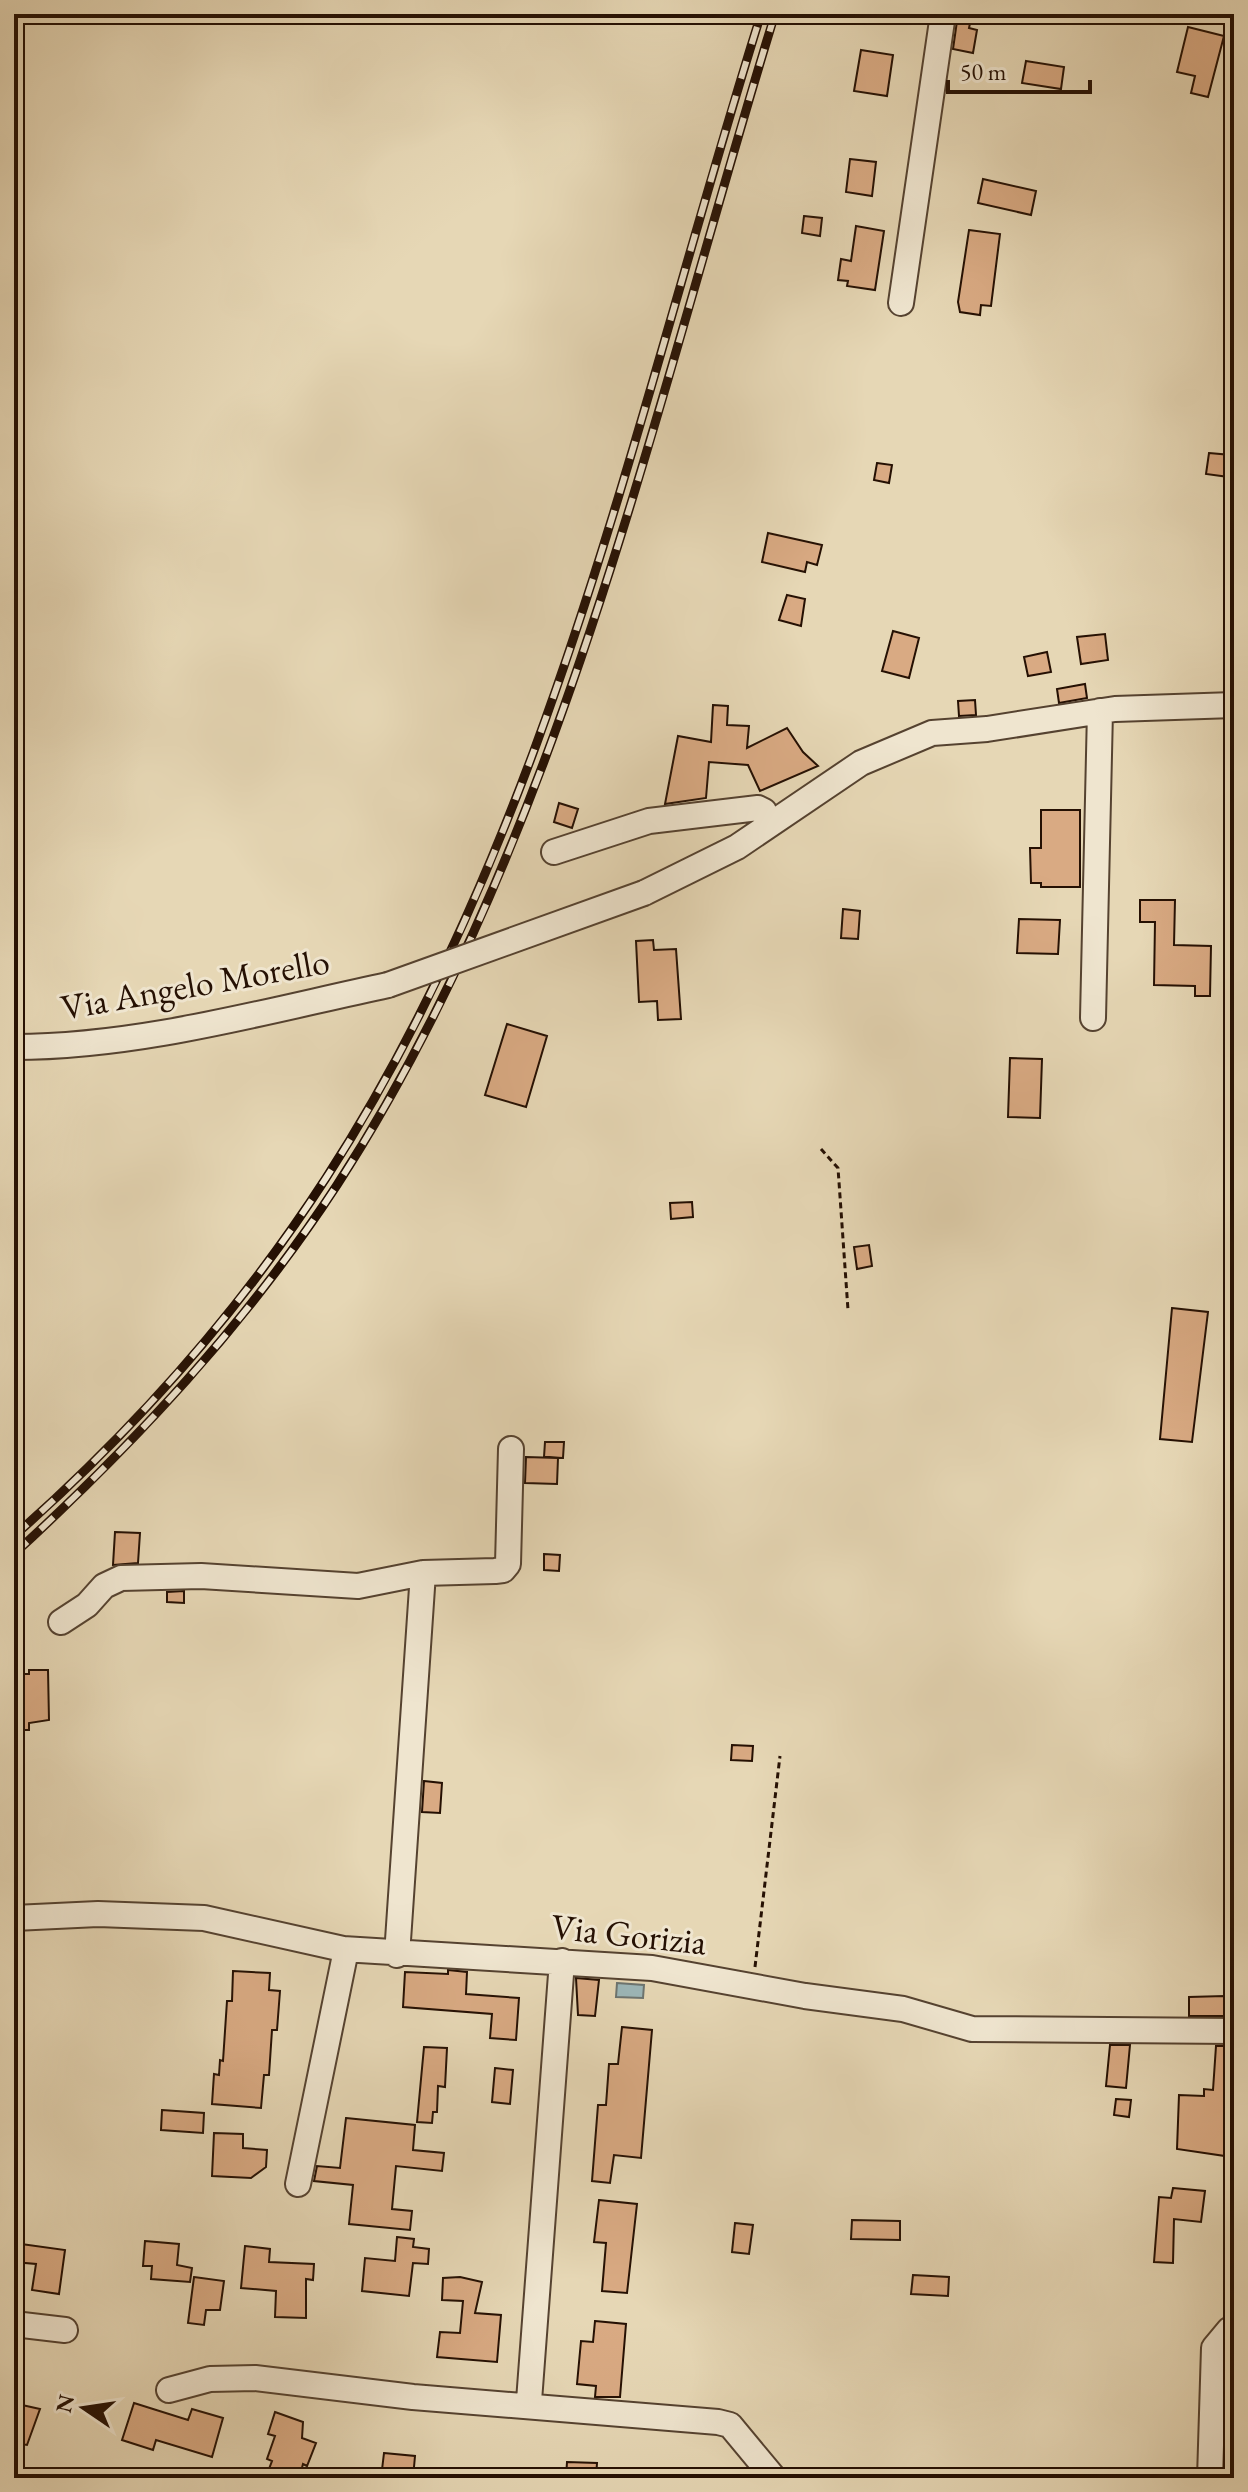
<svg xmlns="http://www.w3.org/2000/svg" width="1248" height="2492" font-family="'EB Garamond',serif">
  <rect width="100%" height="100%" fill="#e6d7b5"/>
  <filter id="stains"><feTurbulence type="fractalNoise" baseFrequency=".0025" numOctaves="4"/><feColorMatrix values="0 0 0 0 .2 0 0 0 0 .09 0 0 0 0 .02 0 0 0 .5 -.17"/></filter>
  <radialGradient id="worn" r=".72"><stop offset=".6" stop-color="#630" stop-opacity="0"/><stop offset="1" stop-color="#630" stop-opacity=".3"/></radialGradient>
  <path fill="#9cb7b9" stroke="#6c7470" stroke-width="2" d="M 617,1983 L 644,1985 L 643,1998 L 616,1997 Z"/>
  <path fill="#d9aa83" stroke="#251003" stroke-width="2" d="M 958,14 L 972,14 L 969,28 L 977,30 L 973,53 L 953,49 Z
    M 1188,27 L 1224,36 L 1208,97 L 1191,93 L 1195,76 L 1177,72 Z
    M 861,50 L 893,55 L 887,96 L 854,91 Z
    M 1026,61 L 1064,67 L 1061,89 L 1022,83 Z
    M 850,159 L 876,162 L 872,196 L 846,192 Z
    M 983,179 L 1036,191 L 1031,215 L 978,203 Z
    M 804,216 L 822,218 L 820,236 L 802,233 Z
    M 856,226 L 884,231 L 875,290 L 847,286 L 848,281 L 838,280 L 841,259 L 851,261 Z
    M 969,230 L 1000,234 L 991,306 L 981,305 L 980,315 L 960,312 L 958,302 Z
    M 1209,453 L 1231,455 L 1229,477 L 1206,474 Z
    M 877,463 L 892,465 L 889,483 L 874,480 Z
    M 768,533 L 822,545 L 817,565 L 807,562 L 805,572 L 762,562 Z
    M 787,595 L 805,599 L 801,626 L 779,620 Z
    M 893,631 L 919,638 L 909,678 L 882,671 Z
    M 1105,634 L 1108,660 L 1081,664 L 1077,637 Z
    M 1047,652 L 1051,672 L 1028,676 L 1024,657 Z
    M 1085,684 L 1087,698 L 1059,703 L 1057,689 Z
    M 975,700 L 976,715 L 959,716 L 958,701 Z
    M 713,705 L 728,706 L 727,725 L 749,726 L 747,748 L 787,728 L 803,752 L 818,766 L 760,791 L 748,765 L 709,762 L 706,798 L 665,804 L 678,736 L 711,742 Z
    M 559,803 L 578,809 L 572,828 L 554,822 Z
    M 1041,810 L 1080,810 L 1080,887 L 1041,887 L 1041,883 L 1031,883 L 1030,848 L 1041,848 Z
    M 1140,900 L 1175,900 L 1174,945 L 1211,946 L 1210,996 L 1195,996 L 1195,986 L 1154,985 L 1155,922 L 1140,922 Z
    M 843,909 L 860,911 L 858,939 L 841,938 Z
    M 1019,919 L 1060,920 L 1058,954 L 1017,953 Z
    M 653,940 L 654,950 L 676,949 L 681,1019 L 658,1020 L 657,1001 L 639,1002 L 636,941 Z
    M 507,1024 L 547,1036 L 526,1107 L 485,1095 Z
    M 1010,1058 L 1042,1059 L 1040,1118 L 1008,1117 Z
    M 692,1202 L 693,1217 L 671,1219 L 670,1203 Z
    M 869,1245 L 872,1266 L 857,1269 L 854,1247 Z
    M 1172,1308 L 1208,1312 L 1192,1442 L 1160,1439 Z
    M 545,1442 L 564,1442 L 563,1458 L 544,1457 Z
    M 526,1457 L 558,1458 L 557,1484 L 525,1483 Z
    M 115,1532 L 140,1533 L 138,1563 L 113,1565 Z
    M 544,1554 L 560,1555 L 559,1571 L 544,1570 Z
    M 184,1591 L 184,1603 L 167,1602 L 167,1592 Z
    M 29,1670 L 48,1670 L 49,1720 L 29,1723 L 29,1730 L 14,1730 L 17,1683 L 22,1683 L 22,1674 L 29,1674 Z
    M 732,1745 L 753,1746 L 752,1761 L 731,1760 Z
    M 424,1781 L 442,1783 L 440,1813 L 422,1812 Z
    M 448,1970 L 467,1972 L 466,1994 L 519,1998 L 516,2040 L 490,2038 L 492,2014 L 403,2007 L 405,1972 L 448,1974 Z
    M 233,1971 L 270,1973 L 269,1990 L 280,1991 L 277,2030 L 272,2030 L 269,2075 L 264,2075 L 261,2108 L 212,2104 L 214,2074 L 219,2075 L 220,2060 L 223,2061 L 227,2001 L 232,2001 Z
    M 576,1978 L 599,1980 L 595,2016 L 578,2015 Z
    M 1224,1996 L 1224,2016 L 1189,2016 L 1189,1997 Z
    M 622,2027 L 652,2030 L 641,2158 L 614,2155 L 610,2183 L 592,2181 L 598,2105 L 606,2105 L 609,2064 L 618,2064 Z
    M 1110,2045 L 1130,2045 L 1126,2088 L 1106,2086 Z
    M 1216,2046 L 1230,2046 L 1225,2156 L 1177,2149 L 1179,2095 L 1204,2096 L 1204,2089 L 1213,2090 Z
    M 424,2047 L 447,2048 L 445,2087 L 438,2086 L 437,2112 L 433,2112 L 432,2123 L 417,2122 Z
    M 495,2068 L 513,2070 L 510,2104 L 492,2102 Z
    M 1116,2099 L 1131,2100 L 1129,2117 L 1114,2115 Z
    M 162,2110 L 204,2113 L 203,2133 L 161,2130 Z
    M 346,2118 L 415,2125 L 413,2150 L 444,2153 L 442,2171 L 396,2166 L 392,2209 L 412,2211 L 410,2230 L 349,2224 L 353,2185 L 314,2181 L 317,2166 L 340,2168 Z
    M 214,2133 L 243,2134 L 243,2148 L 267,2150 L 266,2167 L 251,2178 L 212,2176 Z
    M 1173,2188 L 1205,2191 L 1201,2222 L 1174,2219 L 1173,2263 L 1154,2262 L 1159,2197 L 1171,2198 Z
    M 599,2200 L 637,2204 L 627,2293 L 602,2291 L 606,2243 L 594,2242 Z
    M 852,2220 L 900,2221 L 900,2240 L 851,2239 Z
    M 735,2223 L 753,2225 L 749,2254 L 732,2252 Z
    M 397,2237 L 414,2239 L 413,2247 L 429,2249 L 428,2264 L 413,2263 L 409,2296 L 362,2291 L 365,2258 L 395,2261 Z
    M 145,2241 L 179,2244 L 177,2265 L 192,2268 L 190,2282 L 151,2279 L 152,2266 L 143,2266 Z
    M 14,2243 L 65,2250 L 59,2294 L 32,2290 L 36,2264 L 14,2262 Z
    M 245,2246 L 270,2249 L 269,2262 L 314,2264 L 313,2280 L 306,2279 L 306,2318 L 275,2317 L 276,2291 L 241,2288 Z
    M 913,2275 L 949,2277 L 948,2296 L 911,2294 Z
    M 194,2277 L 224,2281 L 220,2310 L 206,2310 L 204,2325 L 188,2323 Z
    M 460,2277 L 482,2282 L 475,2313 L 501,2315 L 497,2362 L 437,2357 L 440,2332 L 460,2333 L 463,2301 L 442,2300 L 443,2278 Z
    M 595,2321 L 626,2324 L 620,2397 L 595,2397 L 596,2386 L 577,2384 L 581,2341 L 593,2342 Z
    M 134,2403 L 188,2420 L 192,2409 L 223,2418 L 212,2457 L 156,2440 L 153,2450 L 122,2440 Z
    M 22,2405 L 40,2409 L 27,2445 L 14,2443 L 14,2419 L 19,2420 Z
    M 275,2412 L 303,2422 L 302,2438 L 316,2443 L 307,2466 L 303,2464 L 300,2475 L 291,2472 L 290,2476 L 269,2469 L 272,2461 L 267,2459 L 275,2436 L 268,2434 Z
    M 384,2453 L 415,2456 L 413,2478 L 381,2478 Z
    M 1226,2460 L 1234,2460 L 1233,2477 L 1225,2477 Z
    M 567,2462 L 597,2463 L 596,2478 L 566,2478 Z"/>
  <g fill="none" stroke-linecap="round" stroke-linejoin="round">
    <defs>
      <path id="minor" d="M 901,303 L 943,14
        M 554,852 L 649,821 L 758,808 L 764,811 L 769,825
        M 644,893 L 737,847 L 861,763 L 932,733 L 987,729 L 1115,709 L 1234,705
        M 1093,1018 L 1100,711
        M 14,1047 C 139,1047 266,1011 388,985
        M 61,1622 L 87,1605 L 104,1586 L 121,1578 L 201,1576 L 358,1586 L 423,1573
        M 14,1918 L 98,1914 L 204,1918 L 343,1949 L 652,1968 L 805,1996 L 903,2009 L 972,2029 L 1234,2031
        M 397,1955 L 423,1573 L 495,1571 L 503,1570 L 508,1564 L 511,1449
        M 298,2184 L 346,1950
        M 14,2324 L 65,2330
        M 169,2390 L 210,2379 L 255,2378 L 413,2397 L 718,2422 L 730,2425 L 774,2478
        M 529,2401 L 562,1961
        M 1210,2478 L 1214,2348 L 1229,2330"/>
    </defs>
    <use href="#minor" stroke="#554230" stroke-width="28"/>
    <path stroke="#251003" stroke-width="3" stroke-dasharray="6 4" stroke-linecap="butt" d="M 1226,686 L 1234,645
      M 821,1149 L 838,1168 L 848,1310
      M 755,1967 L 780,1756"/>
    <use href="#minor" stroke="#efe5cf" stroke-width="24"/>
    <defs>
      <path id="rail" d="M 14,1536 C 132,1432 240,1311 326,1178 C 553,827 637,408 761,14
        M 14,1554 C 135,1443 247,1323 337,1185 C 562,838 654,406 775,14"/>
    </defs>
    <use href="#rail" stroke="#251003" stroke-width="9"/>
    <use href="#rail" stroke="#efe5cf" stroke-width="6" stroke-dasharray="18" stroke-linecap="butt"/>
    <defs>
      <path id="minor-bridge" d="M 388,985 L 644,893"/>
    </defs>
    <use href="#minor-bridge" stroke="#554230" stroke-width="28" stroke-linecap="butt"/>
    <use href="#minor-bridge" stroke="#efe5cf" stroke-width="24"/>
  </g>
  <g text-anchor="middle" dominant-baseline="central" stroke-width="6" stroke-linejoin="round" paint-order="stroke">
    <g font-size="36" fill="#251003" stroke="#efe5cf">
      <text transform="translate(195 984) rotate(-10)">Via Angelo Morello</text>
      <text transform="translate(629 1934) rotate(6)">Via Gorizia</text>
    </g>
  </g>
  <rect width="1248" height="2492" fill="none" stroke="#e6d7b5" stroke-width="48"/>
  <rect x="16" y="16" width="1216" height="2460" fill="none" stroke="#251003" stroke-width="4"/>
  <rect x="24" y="24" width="1200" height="2444" fill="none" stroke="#251003" stroke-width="2"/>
  <g transform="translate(84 2408) rotate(283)" stroke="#efe5cf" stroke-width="6" paint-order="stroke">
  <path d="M0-6L14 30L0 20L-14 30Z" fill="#251003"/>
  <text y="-12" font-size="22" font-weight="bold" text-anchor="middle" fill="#251003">N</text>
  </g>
  <path d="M948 80v12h142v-12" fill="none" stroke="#251003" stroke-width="4"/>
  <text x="960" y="80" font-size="24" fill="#251003" stroke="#efe5cf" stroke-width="6" paint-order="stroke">50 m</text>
  <rect width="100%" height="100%" filter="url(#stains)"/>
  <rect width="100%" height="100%" fill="url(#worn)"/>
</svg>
